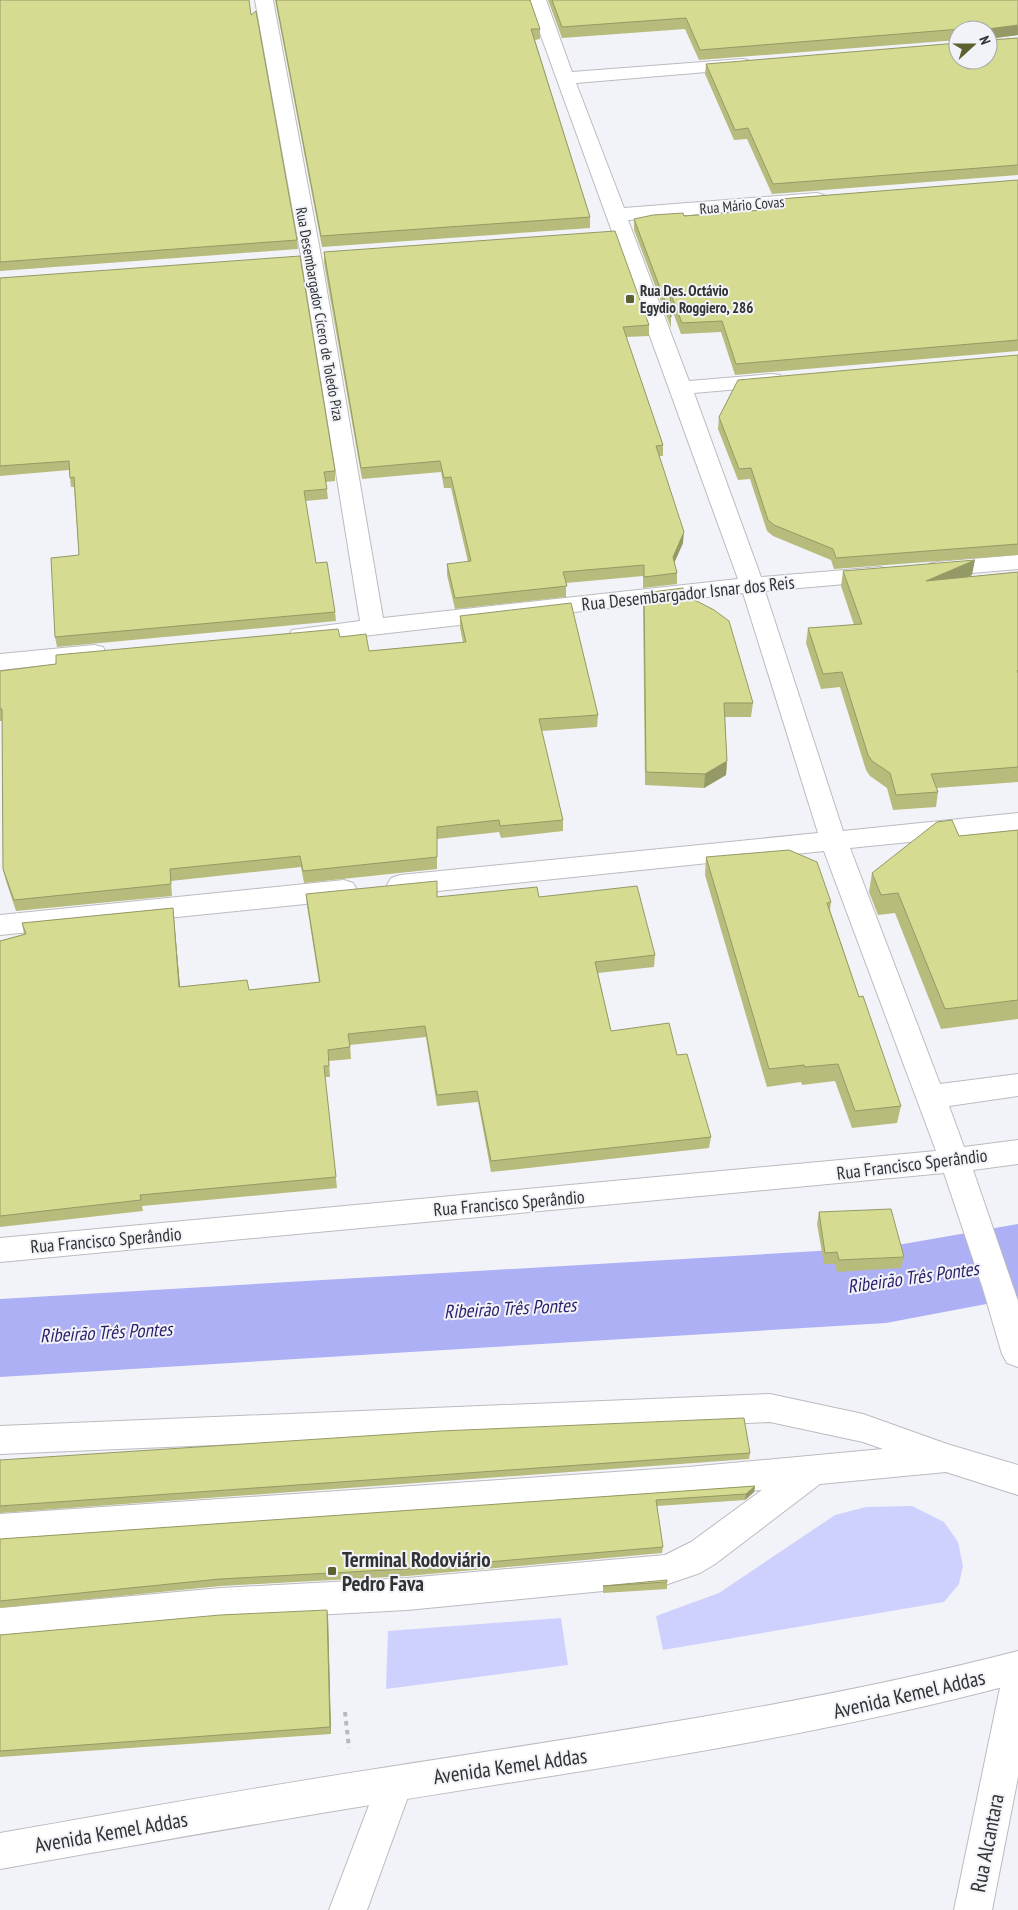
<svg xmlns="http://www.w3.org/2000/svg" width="1018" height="1910" font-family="'PT Sans Narrow',sans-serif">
  <rect width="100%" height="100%" fill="#f2f3f8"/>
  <path fill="#ced1fe" d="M 912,1506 L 944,1522 L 958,1542 L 963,1566 L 959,1584 L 944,1602 L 663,1650 L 656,1616 L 719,1593 L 835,1515 L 866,1507 Z
    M 561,1618 L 568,1665 L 386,1689 L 388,1631 Z"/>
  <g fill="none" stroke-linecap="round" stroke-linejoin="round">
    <path fill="#adb0f4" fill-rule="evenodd" d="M 1018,1224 L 1018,1298 L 886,1323 L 0,1377 L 0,1299 L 886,1247 Z"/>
    <defs>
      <path id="minor" d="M 255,0 L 273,0 L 321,256 L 383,618 L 738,579 L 528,0 L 546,0 L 572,72 L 742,59 L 748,60 L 751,64 L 748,68 L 742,69 L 576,83 L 624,208 L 817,193 L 824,195 L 827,199 L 824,203 L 817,205 L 628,220 L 689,381 L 772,374 L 780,375 L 783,380 L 780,385 L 772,386 L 694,393 L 761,577 L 880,567 L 888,569 L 892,574 L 888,579 L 880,581 L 765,591 L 843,831 L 1018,813 L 1018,831 L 850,848 L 940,1084 L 1018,1074 L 1018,1096 L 949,1106 L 964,1147 L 1018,1140 L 1018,1164 L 973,1170 L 1018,1301 L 1018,1367 L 1007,1363 L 1002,1354 L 983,1289 L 944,1173 L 0,1262 L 0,1238 L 936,1151 L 824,851 L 400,895 L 391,892 L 387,885 L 391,878 L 400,875 L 818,833 L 743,593 L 301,643 L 292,640 L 289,635 L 292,630 L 360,621 L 301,256 Z
        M 1018,555 L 1018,569 L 937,576 L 929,574 L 925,569 L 929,564 L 937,562 Z
        M 94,645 L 103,647 L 106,653 L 103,659 L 0,670 L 0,654 Z
        M 344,880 L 353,883 L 357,890 L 353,897 L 344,900 L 0,935 L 0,915 Z
        M 770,1394 L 863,1414 L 947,1444 L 1018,1465 L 1018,1495 L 946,1472 L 820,1484 L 715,1564 L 700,1573 L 665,1585 L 407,1610 L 221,1620 L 0,1640 L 0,1608 L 221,1588 L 407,1578 L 665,1555 L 691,1542 L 762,1490 L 0,1544 L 0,1514 L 688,1467 L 883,1449 L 863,1442 L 770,1422 L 0,1454 L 0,1426 Z
        M 1018,1672 L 1018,1777 L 992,1910 L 954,1910 L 1000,1688 L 1006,1676 Z
        M 395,1766 L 408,1771 L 413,1783 L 367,1910 L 329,1910 L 382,1771 Z"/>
      <path id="major" d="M 1018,1651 L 1018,1683 C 813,1738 604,1767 395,1801 C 263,1822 131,1846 0,1869 L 0,1833 C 131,1810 263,1786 395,1766 C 604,1733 813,1704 1018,1651 Z"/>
    </defs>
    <use href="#minor" stroke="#bbbbc0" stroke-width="2"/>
    <use href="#major" stroke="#bbbbc0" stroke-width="2"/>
    <path stroke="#b8b9bd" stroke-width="4" stroke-dasharray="4.5 4.5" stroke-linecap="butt" d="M 345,1712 L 349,1748"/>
    <use href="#minor" fill="#fff" fill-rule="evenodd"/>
    <use href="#major" fill="#fff" fill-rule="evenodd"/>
  </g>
  <path fill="#b7bc7c" d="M 0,0 L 297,240 L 298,249 L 0,271 Z
    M 275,0 L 530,0 L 540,29 L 540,39 L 535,40 L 590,217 L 590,228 L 322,247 Z
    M 548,0 L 1018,0 L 1018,35 L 989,39 L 990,40 L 1018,38 L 1018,175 L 772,194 L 747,139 L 734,140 L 705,74 L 706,64 L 958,60 L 988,30 L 958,30 L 958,40 L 699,60 L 685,29 L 562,38 Z
    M 1018,180 L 1018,351 L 735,375 L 721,332 L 681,334 L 671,307 L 671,328 L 634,230 L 634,219 L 762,210 L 762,208 L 779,207 L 780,199 Z
    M 324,252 L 649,325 L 649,336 L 626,337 L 663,445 L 663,456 L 659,456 L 683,543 L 674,563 L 677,573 L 677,584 L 643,588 L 643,576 L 566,583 L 566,597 L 455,609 L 447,575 L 447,564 L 468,562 L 451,488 L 444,488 L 441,472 L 362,479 L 324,263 Z
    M 0,278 L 335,471 L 335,481 L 326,482 L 328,499 L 305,501 L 316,563 L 335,612 L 336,621 L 57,647 L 55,637 L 79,555 L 74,487 L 71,487 L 69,470 L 0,476 Z
    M 1018,355 L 1018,555 L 834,569 L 831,560 L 773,536 L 767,531 L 750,479 L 738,480 L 718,429 L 719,417 Z
    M 843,571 L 972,575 L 967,577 L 1018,572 L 1018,782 L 937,788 L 938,792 L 936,807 L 893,810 L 887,788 L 870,776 L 866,770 L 840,687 L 821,689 L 806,643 L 808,628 L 854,625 L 841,586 Z
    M 644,593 L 685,595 L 753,703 L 751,717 L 725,717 L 727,761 L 726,775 L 704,788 L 645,785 L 643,606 Z
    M 460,616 L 598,715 L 597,727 L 541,731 L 563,820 L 563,831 L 501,838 L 499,832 L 437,839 L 437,869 L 304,883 L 301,867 L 171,881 L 172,896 L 16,911 L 6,881 L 3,869 L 2,721 L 0,721 L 0,671 L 340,637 L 369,651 L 463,642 L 460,628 Z
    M 1018,830 L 1018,1019 L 941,1029 L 895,913 L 878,915 L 869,892 L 872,873 L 959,836 Z
    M 706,857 L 831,902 L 830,910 L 859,997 L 901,1106 L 897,1123 L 852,1128 L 835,1081 L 802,1085 L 801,1082 L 767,1087 L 705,875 Z
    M 306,894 L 437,897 L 539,897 L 655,955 L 654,967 L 598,973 L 611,1031 L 677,1055 L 711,1137 L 709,1148 L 491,1172 L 478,1102 L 437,1106 L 426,1037 L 350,1045 L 351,1059 L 329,1061 L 330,1077 L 325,1077 L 337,1188 L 142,1206 L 143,1211 L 0,1227 L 0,941 L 24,934 L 22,923 L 173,908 L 174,919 L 180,987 L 249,990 L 319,982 L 307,906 Z
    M 819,1212 L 904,1257 L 901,1268 L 837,1272 L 835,1264 L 824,1264 L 817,1224 Z
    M 750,1453 L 749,1459 L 0,1513 L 0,1460 Z
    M 755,1486 L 754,1492 L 745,1500 L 657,1506 L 663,1547 L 662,1553 L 407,1576 L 221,1586 L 0,1608 L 0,1539 Z
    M 667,1582 L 667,1589 L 603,1593 L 603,1586 Z
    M 328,1616 L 331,1734 L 0,1757 L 0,1635 Z"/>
  <path fill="#959965" d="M 1018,25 L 1018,35 L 988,39 L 988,29 Z
    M 684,532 L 683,543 L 672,568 L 673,557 Z
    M 975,560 L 972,575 L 924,596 L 926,581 Z
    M 727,761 L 726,775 L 704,788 L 705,774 Z
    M 173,908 L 174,919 L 181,998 L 179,987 Z
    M 755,1486 L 754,1492 L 745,1500 L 746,1494 Z
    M 327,1610 L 328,1616 L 331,1734 L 330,1727 Z"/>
  <path fill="#d5db90" stroke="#959965" d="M 0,0 L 249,0 L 251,15 L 256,11 L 297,240 L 0,262 Z
    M 276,0 L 530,0 L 540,29 L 531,29 L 590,217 L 321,236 Z
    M 552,0 L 1018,0 L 1018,25 L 988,29 L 988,30 L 961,30 L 961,29 L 700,50 L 686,18 L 562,27 Z
    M 988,31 L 990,40 L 1018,38 L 1018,165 L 773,184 L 748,128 L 735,130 L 706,64 L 958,43 L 958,60 L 988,60 Z
    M 1018,180 L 1018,340 L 736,364 L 722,321 L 682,323 L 670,292 L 671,317 L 634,219 L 653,215 L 683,213 L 684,216 L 763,210 L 762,208 L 783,206 L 780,199 Z
    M 615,231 L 649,325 L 623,327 L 663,445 L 656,446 L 684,532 L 673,557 L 677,573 L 644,577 L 644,565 L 563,572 L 567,586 L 455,598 L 447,564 L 471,561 L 451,477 L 444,478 L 440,461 L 361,468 L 324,252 Z
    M 300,256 L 335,471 L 324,472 L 327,489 L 304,491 L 316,563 L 327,562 L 335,612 L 55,637 L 51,558 L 79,555 L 74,477 L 70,478 L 69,461 L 0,466 L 0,278 Z
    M 1018,355 L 1018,544 L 836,558 L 833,549 L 774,525 L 768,520 L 751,468 L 739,469 L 719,417 L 738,380 Z
    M 975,560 L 926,581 L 1018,572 L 1018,670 L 1017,671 L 1018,673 L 1018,767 L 931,774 L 938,792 L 896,795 L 890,773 L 872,761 L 868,755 L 842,672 L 823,674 L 808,628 L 862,624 L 843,571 Z
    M 683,588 L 685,595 L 714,610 L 729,621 L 753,703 L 724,703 L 727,761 L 705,774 L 646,772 L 644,593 Z
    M 571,603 L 598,715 L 539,719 L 563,820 L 500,826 L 499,820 L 437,827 L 437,857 L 303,871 L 300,856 L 170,869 L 171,884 L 14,900 L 3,869 L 2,709 L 0,709 L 0,671 L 56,664 L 56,655 L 338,629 L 340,637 L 366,634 L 369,651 L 466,642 L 460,616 Z
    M 952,820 L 959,836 L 1018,830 L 1018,1000 L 945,1009 L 898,893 L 881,895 L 872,873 L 937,822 Z
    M 789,850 L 817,862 L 831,902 L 827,903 L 859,997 L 863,996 L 901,1106 L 855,1111 L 838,1064 L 805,1067 L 804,1065 L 769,1069 L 706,857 Z
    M 437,881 L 437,897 L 537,887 L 539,897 L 637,886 L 655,955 L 595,962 L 611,1031 L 669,1023 L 677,1055 L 687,1054 L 711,1137 L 491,1161 L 477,1091 L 437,1095 L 425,1026 L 348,1034 L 350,1047 L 328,1050 L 329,1066 L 324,1066 L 336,1177 L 140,1195 L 141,1200 L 0,1216 L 0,941 L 26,934 L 22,923 L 173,908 L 179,987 L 247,980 L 249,990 L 320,982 L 306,894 Z
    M 891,1209 L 904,1257 L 839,1260 L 837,1252 L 825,1253 L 819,1212 Z
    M 744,1418 L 750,1453 L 0,1506 L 0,1460 L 441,1431 Z
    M 755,1486 L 746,1494 L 656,1500 L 663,1547 L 406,1569 L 220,1579 L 0,1601 L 0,1539 Z
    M 667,1580 L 667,1582 L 603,1586 Z
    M 327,1610 L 330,1727 L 0,1751 L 0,1635 L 220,1615 Z"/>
  <g fill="#5d612f" stroke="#f2f3f8" stroke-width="2">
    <rect x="625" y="294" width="10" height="10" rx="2.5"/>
    <rect x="327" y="1566" width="10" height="10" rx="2.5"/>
  </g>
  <g text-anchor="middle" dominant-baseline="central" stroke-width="4" stroke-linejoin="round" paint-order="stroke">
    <g font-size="15" fill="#313233" stroke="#f2f3f8">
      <text transform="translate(742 205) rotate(-5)">Rua Mário Covas</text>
      <text transform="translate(320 314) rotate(80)">Rua Desembargador Cícero de Toledo Piza</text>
    </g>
    <g font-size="15" font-weight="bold" fill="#313233" stroke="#f2f3f8" text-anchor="start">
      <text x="640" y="290">Rua Des. Octávio<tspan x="640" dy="17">Egydio Roggiero, 286</tspan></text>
    </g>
    <g font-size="18" fill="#313233" stroke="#f2f3f8">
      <text transform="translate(688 593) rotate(-6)">Rua Desembargador Isnar dos Reis</text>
      <text transform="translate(912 1164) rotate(-7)">Rua Francisco Sperândio</text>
      <text transform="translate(509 1203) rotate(-5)">Rua Francisco Sperândio</text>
      <text transform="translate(106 1240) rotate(-5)">Rua Francisco Sperândio</text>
    </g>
    <g font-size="19" font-style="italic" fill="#291f6c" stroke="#f2f3f8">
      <text transform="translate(913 1277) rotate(-8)">Ribeirão Três Pontes</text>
      <text transform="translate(510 1308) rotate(-3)">Ribeirão Três Pontes</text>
      <text transform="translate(106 1332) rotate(-3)">Ribeirão Três Pontes</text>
    </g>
    <g font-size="21" font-weight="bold" fill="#313233" stroke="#f2f3f8" text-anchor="start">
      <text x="342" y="1559">Terminal Rodoviário<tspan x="342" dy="24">Pedro Fava</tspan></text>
    </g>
    <g font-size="21" fill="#313233" stroke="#f2f3f8">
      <text transform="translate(909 1694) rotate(-13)">Avenida Kemel Addas</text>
      <text transform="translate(510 1766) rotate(-8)">Avenida Kemel Addas</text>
      <text transform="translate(111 1832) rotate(-10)">Avenida Kemel Addas</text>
      <text transform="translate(987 1843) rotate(-79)">Rua Alcantara</text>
    </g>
  </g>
  <g transform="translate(973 45) rotate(69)"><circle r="24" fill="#f2f3f8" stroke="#a5a6a9"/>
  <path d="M0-4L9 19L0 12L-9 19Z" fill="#5d612f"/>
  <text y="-8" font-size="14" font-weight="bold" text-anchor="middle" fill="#313233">N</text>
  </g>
</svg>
